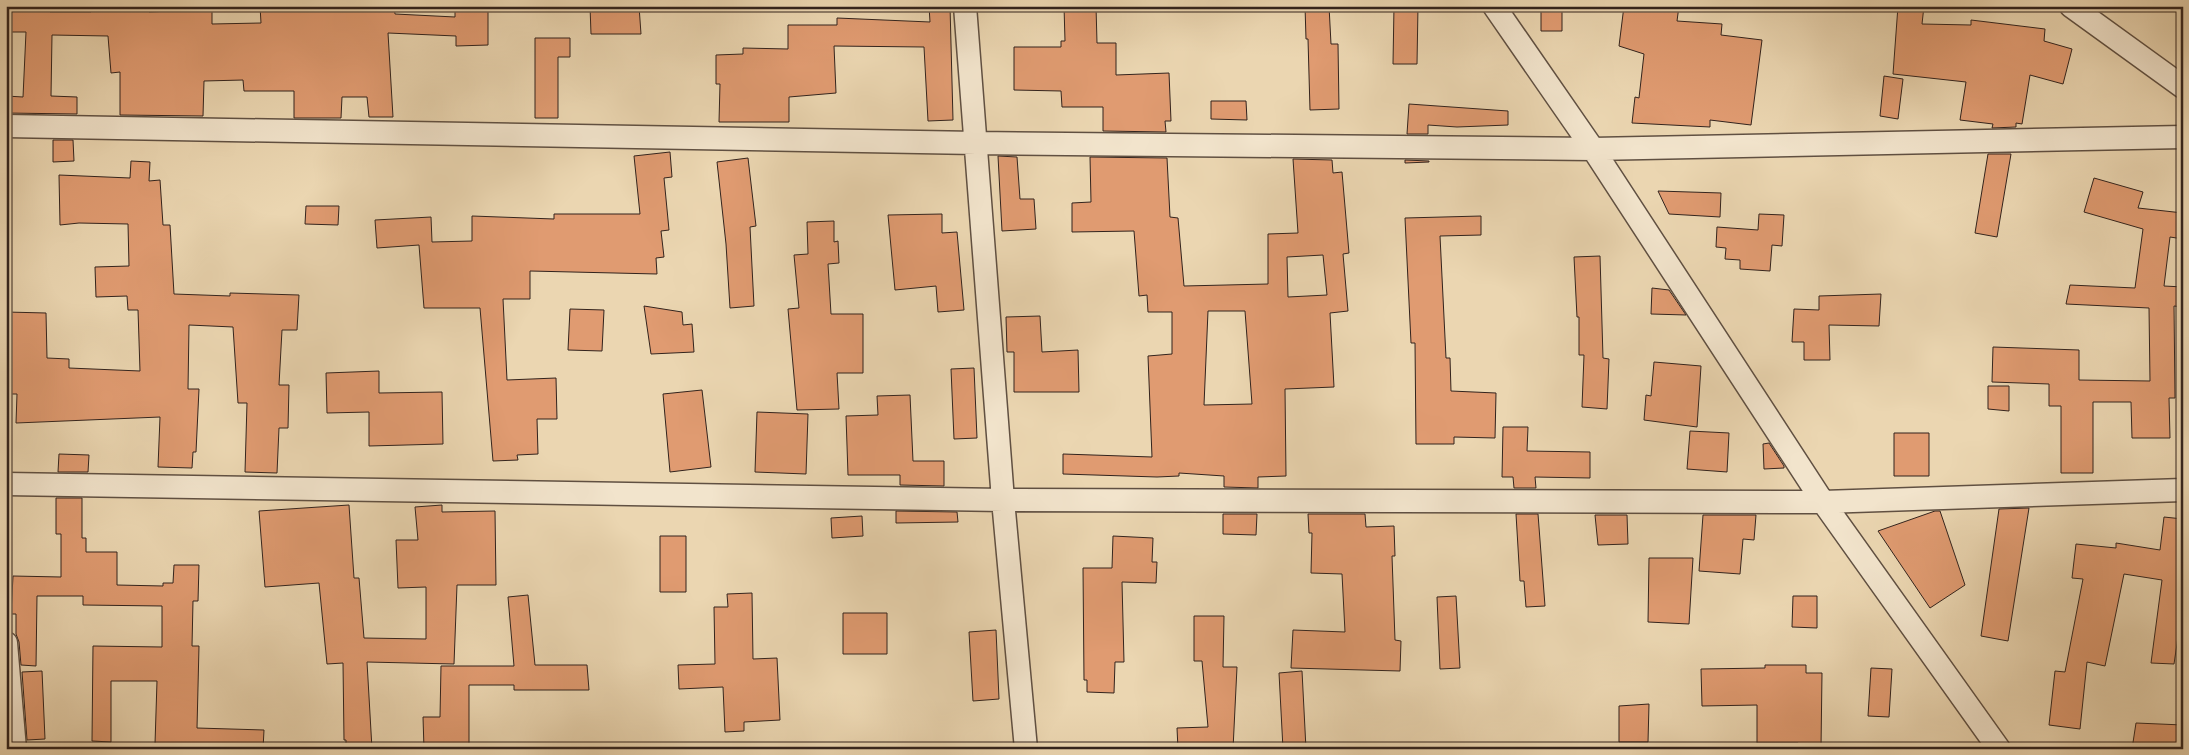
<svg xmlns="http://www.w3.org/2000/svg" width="2189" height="755" font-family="'IM FELL Great Primer',serif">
  <rect width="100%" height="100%" fill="#ebd6b1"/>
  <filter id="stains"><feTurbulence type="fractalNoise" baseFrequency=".004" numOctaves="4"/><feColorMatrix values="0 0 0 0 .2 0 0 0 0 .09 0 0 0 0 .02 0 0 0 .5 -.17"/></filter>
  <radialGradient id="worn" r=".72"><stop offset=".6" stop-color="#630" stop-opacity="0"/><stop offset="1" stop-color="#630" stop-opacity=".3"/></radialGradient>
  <path fill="#e09b71" stroke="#32231d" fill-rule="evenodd" d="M 6,6 L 50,6 L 50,12 L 91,12 L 91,6 L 149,6 L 149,12 L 212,9 L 212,24 L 261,23 L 260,6 L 394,6 L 395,14 L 455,17 L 455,6 L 488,6 L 488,45 L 456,46 L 456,36 L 388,33 L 393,117 L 369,117 L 367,97 L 342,97 L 341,118 L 294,118 L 294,91 L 244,91 L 243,80 L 204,81 L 203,116 L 120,115 L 120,72 L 111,73 L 108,36 L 52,35 L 51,96 L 77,97 L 77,114 L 6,113 L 6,96 L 23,97 L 26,32 L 6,32 Z
    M 590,6 L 639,6 L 641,34 L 591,34 Z
    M 929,6 L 950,6 L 953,120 L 928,121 L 924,47 L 834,46 L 836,93 L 789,97 L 789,122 L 719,122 L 720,84 L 716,84 L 716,55 L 743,54 L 743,48 L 788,49 L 788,25 L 837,25 L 837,18 L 930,22 Z
    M 1064,6 L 1096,6 L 1097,43 L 1116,43 L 1116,75 L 1169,73 L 1171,121 L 1165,121 L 1166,132 L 1103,131 L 1103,107 L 1062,107 L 1061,91 L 1014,90 L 1014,47 L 1061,47 L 1061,41 L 1065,41 Z
    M 1305,6 L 1329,6 L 1331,44 L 1338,44 L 1339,109 L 1310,110 L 1308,39 L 1306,39 Z
    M 1394,6 L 1418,6 L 1417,64 L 1393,64 Z
    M 1541,6 L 1562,6 L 1562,31 L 1541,31 Z
    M 1624,6 L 1679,6 L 1677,21 L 1722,24 L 1721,35 L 1762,40 L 1751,125 L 1710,120 L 1710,127 L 1632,123 L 1635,97 L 1639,98 L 1644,54 L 1619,46 Z
    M 1898,6 L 1924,6 L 1922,24 L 1971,25 L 1971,20 L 2045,29 L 2044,41 L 2072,49 L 2063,84 L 2030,75 L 2022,124 L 2016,123 L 2016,127 L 1992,128 L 1993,124 L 1960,120 L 1966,82 L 1893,74 Z
    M 535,38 L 570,38 L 570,57 L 558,57 L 558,118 L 535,118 Z
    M 1884,76 L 1903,79 L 1898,119 L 1880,116 Z
    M 1211,101 L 1246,101 L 1247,120 L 1211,119 Z
    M 1409,104 L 1508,111 L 1508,125 L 1457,127 L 1428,125 L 1428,134 L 1407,134 Z
    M 53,140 L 73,140 L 74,161 L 53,162 Z
    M 670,152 L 672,177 L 664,178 L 669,230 L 661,231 L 664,257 L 656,258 L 657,274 L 530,271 L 530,299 L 503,299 L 507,380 L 556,378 L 557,419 L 537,419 L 538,454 L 517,455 L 518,460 L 493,461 L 480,308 L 424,308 L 419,245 L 377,248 L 375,220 L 431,217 L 432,242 L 472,241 L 472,216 L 554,219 L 554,214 L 640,214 L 634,156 Z
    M 1988,154 L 2011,154 L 1997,237 L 1975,233 Z
    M 998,156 L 1017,157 L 1020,199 L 1034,199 L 1036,229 L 1002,231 Z
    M 1090,157 L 1167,158 L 1170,217 L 1178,218 L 1184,286 L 1268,284 L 1268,234 L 1298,233 L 1293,159 L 1332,160 L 1333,173 L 1342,172 L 1349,253 L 1343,254 L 1348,311 L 1330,313 L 1334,387 L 1285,389 L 1286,476 L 1258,477 L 1258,488 L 1224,487 L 1224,476 L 1179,473 L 1179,476 L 1157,477 L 1063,474 L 1063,454 L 1152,457 L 1148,356 L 1172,354 L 1172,312 L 1148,312 L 1147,295 L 1139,296 L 1134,231 L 1072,232 L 1072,203 L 1091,202 ZM 1323,255 L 1327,295 L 1288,297 L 1287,257 ZM 1208,311 L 1245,311 L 1252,404 L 1204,405 Z
    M 748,158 L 756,226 L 750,227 L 754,306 L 730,308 L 726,244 L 717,162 Z
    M 1405,160 L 1429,161 L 1429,162 L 1405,163 Z
    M 131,161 L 150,162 L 149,181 L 160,180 L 163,225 L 170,225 L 174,294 L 230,296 L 230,293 L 299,295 L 297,330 L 282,330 L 279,385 L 289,385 L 288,428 L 279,428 L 277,473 L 245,472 L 247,403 L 238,403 L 233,327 L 189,325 L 188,389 L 199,389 L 196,452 L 193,452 L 192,468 L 158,467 L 160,417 L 16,423 L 17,394 L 6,394 L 6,312 L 46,313 L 47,358 L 69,359 L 69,368 L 140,371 L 138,310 L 128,310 L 127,296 L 96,297 L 95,267 L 129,266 L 128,224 L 79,223 L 60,225 L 59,175 L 130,178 Z
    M 2094,178 L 2143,192 L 2138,208 L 2183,213 L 2183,239 L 2170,237 L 2164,286 L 2183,287 L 2183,307 L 2174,306 L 2175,398 L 2169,398 L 2170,438 L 2132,438 L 2131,402 L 2093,402 L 2093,473 L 2061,473 L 2061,406 L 2049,406 L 2049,384 L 1992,382 L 1993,347 L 2079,350 L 2079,380 L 2150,381 L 2149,308 L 2066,304 L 2070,285 L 2135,288 L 2143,229 L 2084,212 Z
    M 1658,191 L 1721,193 L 1720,217 L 1669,214 Z
    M 306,206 L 339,206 L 338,225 L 305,224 Z
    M 942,214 L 942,233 L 957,232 L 964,310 L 938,312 L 936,286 L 895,290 L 888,215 Z
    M 1759,214 L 1784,215 L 1782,246 L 1772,245 L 1770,271 L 1740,269 L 1740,260 L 1725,259 L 1726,248 L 1716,247 L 1717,227 L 1758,230 Z
    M 1481,216 L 1481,235 L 1440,236 L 1446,358 L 1450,358 L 1451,391 L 1496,393 L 1495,438 L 1454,437 L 1454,444 L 1416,444 L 1415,343 L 1411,343 L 1405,218 Z
    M 834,221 L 834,242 L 838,241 L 839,263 L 828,264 L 831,314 L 863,314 L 863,373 L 837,373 L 839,409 L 797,410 L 788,309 L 799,308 L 794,255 L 808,254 L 807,222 Z
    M 1600,256 L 1603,358 L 1609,359 L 1607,409 L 1582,407 L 1584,355 L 1579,355 L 1579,317 L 1577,317 L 1574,257 Z
    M 1652,288 L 1669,290 L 1686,315 L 1651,314 Z
    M 1881,294 L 1879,326 L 1829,325 L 1830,360 L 1804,360 L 1804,342 L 1792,342 L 1794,309 L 1819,310 L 1819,296 Z
    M 644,306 L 682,312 L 683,325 L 692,324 L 694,352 L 651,354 Z
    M 570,309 L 604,310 L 602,351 L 568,350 Z
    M 1040,316 L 1042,352 L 1078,350 L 1079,392 L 1014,392 L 1014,352 L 1007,352 L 1006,317 Z
    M 1654,362 L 1701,366 L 1697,427 L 1644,420 L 1646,395 L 1651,396 Z
    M 974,368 L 977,438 L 954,439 L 951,369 Z
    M 379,371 L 379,393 L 442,392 L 443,444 L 369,446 L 369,412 L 327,413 L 326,373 Z
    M 1988,386 L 2009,386 L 2009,411 L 1988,409 Z
    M 702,390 L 711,467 L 670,472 L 663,394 Z
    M 910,395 L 913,461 L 944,461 L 944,486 L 900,485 L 900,475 L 848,475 L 846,416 L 878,415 L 877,396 Z
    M 757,412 L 808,414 L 806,474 L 755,472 Z
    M 1503,427 L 1528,427 L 1527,451 L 1590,452 L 1590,478 L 1535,477 L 1536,488 L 1514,488 L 1513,477 L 1502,477 Z
    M 1690,431 L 1729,433 L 1727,472 L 1687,469 Z
    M 1894,433 L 1929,433 L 1929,476 L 1894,476 Z
    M 1769,443 L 1784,466 L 1784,468 L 1764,469 L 1763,444 Z
    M 59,454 L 89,455 L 88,472 L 58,472 Z
    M 56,498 L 82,498 L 82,538 L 86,538 L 86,552 L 117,552 L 117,585 L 163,586 L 163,583 L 173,583 L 174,565 L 199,565 L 198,601 L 193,601 L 192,646 L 199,646 L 197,728 L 264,730 L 263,749 L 188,749 L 188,745 L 155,744 L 157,681 L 111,681 L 111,742 L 92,741 L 93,646 L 162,647 L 162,606 L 83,605 L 83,596 L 37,596 L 36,666 L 21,665 L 19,642 L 16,634 L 16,614 L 11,614 L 13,576 L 61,577 L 61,534 L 56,534 Z
    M 349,505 L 354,578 L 359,578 L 364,638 L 426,639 L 426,587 L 398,588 L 396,540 L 418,540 L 415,507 L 442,505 L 442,512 L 495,511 L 496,585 L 457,585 L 454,664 L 367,662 L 372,749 L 346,749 L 346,740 L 344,740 L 343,663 L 327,664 L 319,583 L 265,587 L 259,511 Z
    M 2029,508 L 2008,641 L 1981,636 L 1999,509 Z
    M 896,511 L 957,512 L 958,522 L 896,523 Z
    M 1935,511 L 1940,511 L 1965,585 L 1930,608 L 1878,531 Z
    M 1223,514 L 1257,514 L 1256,535 L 1223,534 Z
    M 1308,514 L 1365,514 L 1366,527 L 1394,526 L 1395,556 L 1392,556 L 1395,640 L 1401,641 L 1400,671 L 1291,668 L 1293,630 L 1345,632 L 1342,574 L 1311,573 L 1312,533 L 1309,533 Z
    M 1516,514 L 1538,514 L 1545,606 L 1526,607 L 1524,581 L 1520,581 Z
    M 1595,515 L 1627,515 L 1628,544 L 1598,545 Z
    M 1703,515 L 1756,515 L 1754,540 L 1743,539 L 1740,574 L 1699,571 Z
    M 862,516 L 863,536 L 832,538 L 831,518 Z
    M 2164,517 L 2183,519 L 2183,603 L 2174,664 L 2151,663 L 2162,580 L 2124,574 L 2105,666 L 2087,662 L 2080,729 L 2049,725 L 2055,671 L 2065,672 L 2083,579 L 2072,578 L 2076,544 L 2116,548 L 2116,543 L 2160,550 Z
    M 660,536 L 686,536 L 686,592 L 660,592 Z
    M 1113,536 L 1153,538 L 1152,562 L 1157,562 L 1156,583 L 1122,582 L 1124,662 L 1115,662 L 1114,693 L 1087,692 L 1087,680 L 1084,680 L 1083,568 L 1112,568 Z
    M 1649,558 L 1693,558 L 1689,624 L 1648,622 Z
    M 752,593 L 753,659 L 777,658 L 780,720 L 744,722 L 744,731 L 725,732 L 723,687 L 679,689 L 678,665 L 715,664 L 714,607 L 728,607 L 727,594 Z
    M 528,595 L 535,665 L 587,665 L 589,690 L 514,690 L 514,685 L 469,685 L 469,749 L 424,749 L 423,717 L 440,717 L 441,666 L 514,666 L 508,597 Z
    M 1456,596 L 1460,668 L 1440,669 L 1437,597 Z
    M 1793,596 L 1817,596 L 1817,628 L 1792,627 Z
    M 843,613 L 887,613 L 887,654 L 843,654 Z
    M 1194,616 L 1224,616 L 1223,667 L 1237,667 L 1233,749 L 1178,749 L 1177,728 L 1208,727 L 1202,661 L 1194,661 Z
    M 996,630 L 999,699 L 973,701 L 969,632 Z
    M 1765,665 L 1806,665 L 1806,673 L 1822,673 L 1821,748 L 1798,748 L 1798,743 L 1757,743 L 1757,705 L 1702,706 L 1701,669 L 1765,668 Z
    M 1871,668 L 1892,669 L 1889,717 L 1868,716 Z
    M 42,671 L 45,739 L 27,740 L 22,672 Z
    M 1302,671 L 1306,749 L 1283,749 L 1279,673 Z
    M 1649,704 L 1648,742 L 1619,742 L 1619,706 Z
    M 2136,723 L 2183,725 L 2183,749 L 2132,749 Z"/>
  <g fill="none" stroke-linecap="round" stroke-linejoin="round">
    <defs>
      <path id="street" d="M 965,6 L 1003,500 L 1026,749
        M 1494,6 L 1593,149 L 1823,502 L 1999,749
        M 2071,6 L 2183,87
        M 6,126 L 976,143 L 1593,149 L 2183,137
        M 6,484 L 1003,500 L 1823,502 L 2183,490
        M 6,643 L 15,749"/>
    </defs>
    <use href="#street" stroke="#605042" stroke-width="25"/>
    <use href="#street" stroke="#f2e4cc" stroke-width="22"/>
  </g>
  <rect width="2189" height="755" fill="none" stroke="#ebd6b1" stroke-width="25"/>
  <rect x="8" y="8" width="2174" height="740" fill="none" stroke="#32231d" stroke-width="2.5"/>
  <rect x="12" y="12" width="2164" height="730" fill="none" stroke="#32231d"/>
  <rect width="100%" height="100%" filter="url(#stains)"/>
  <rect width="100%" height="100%" fill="url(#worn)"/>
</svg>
